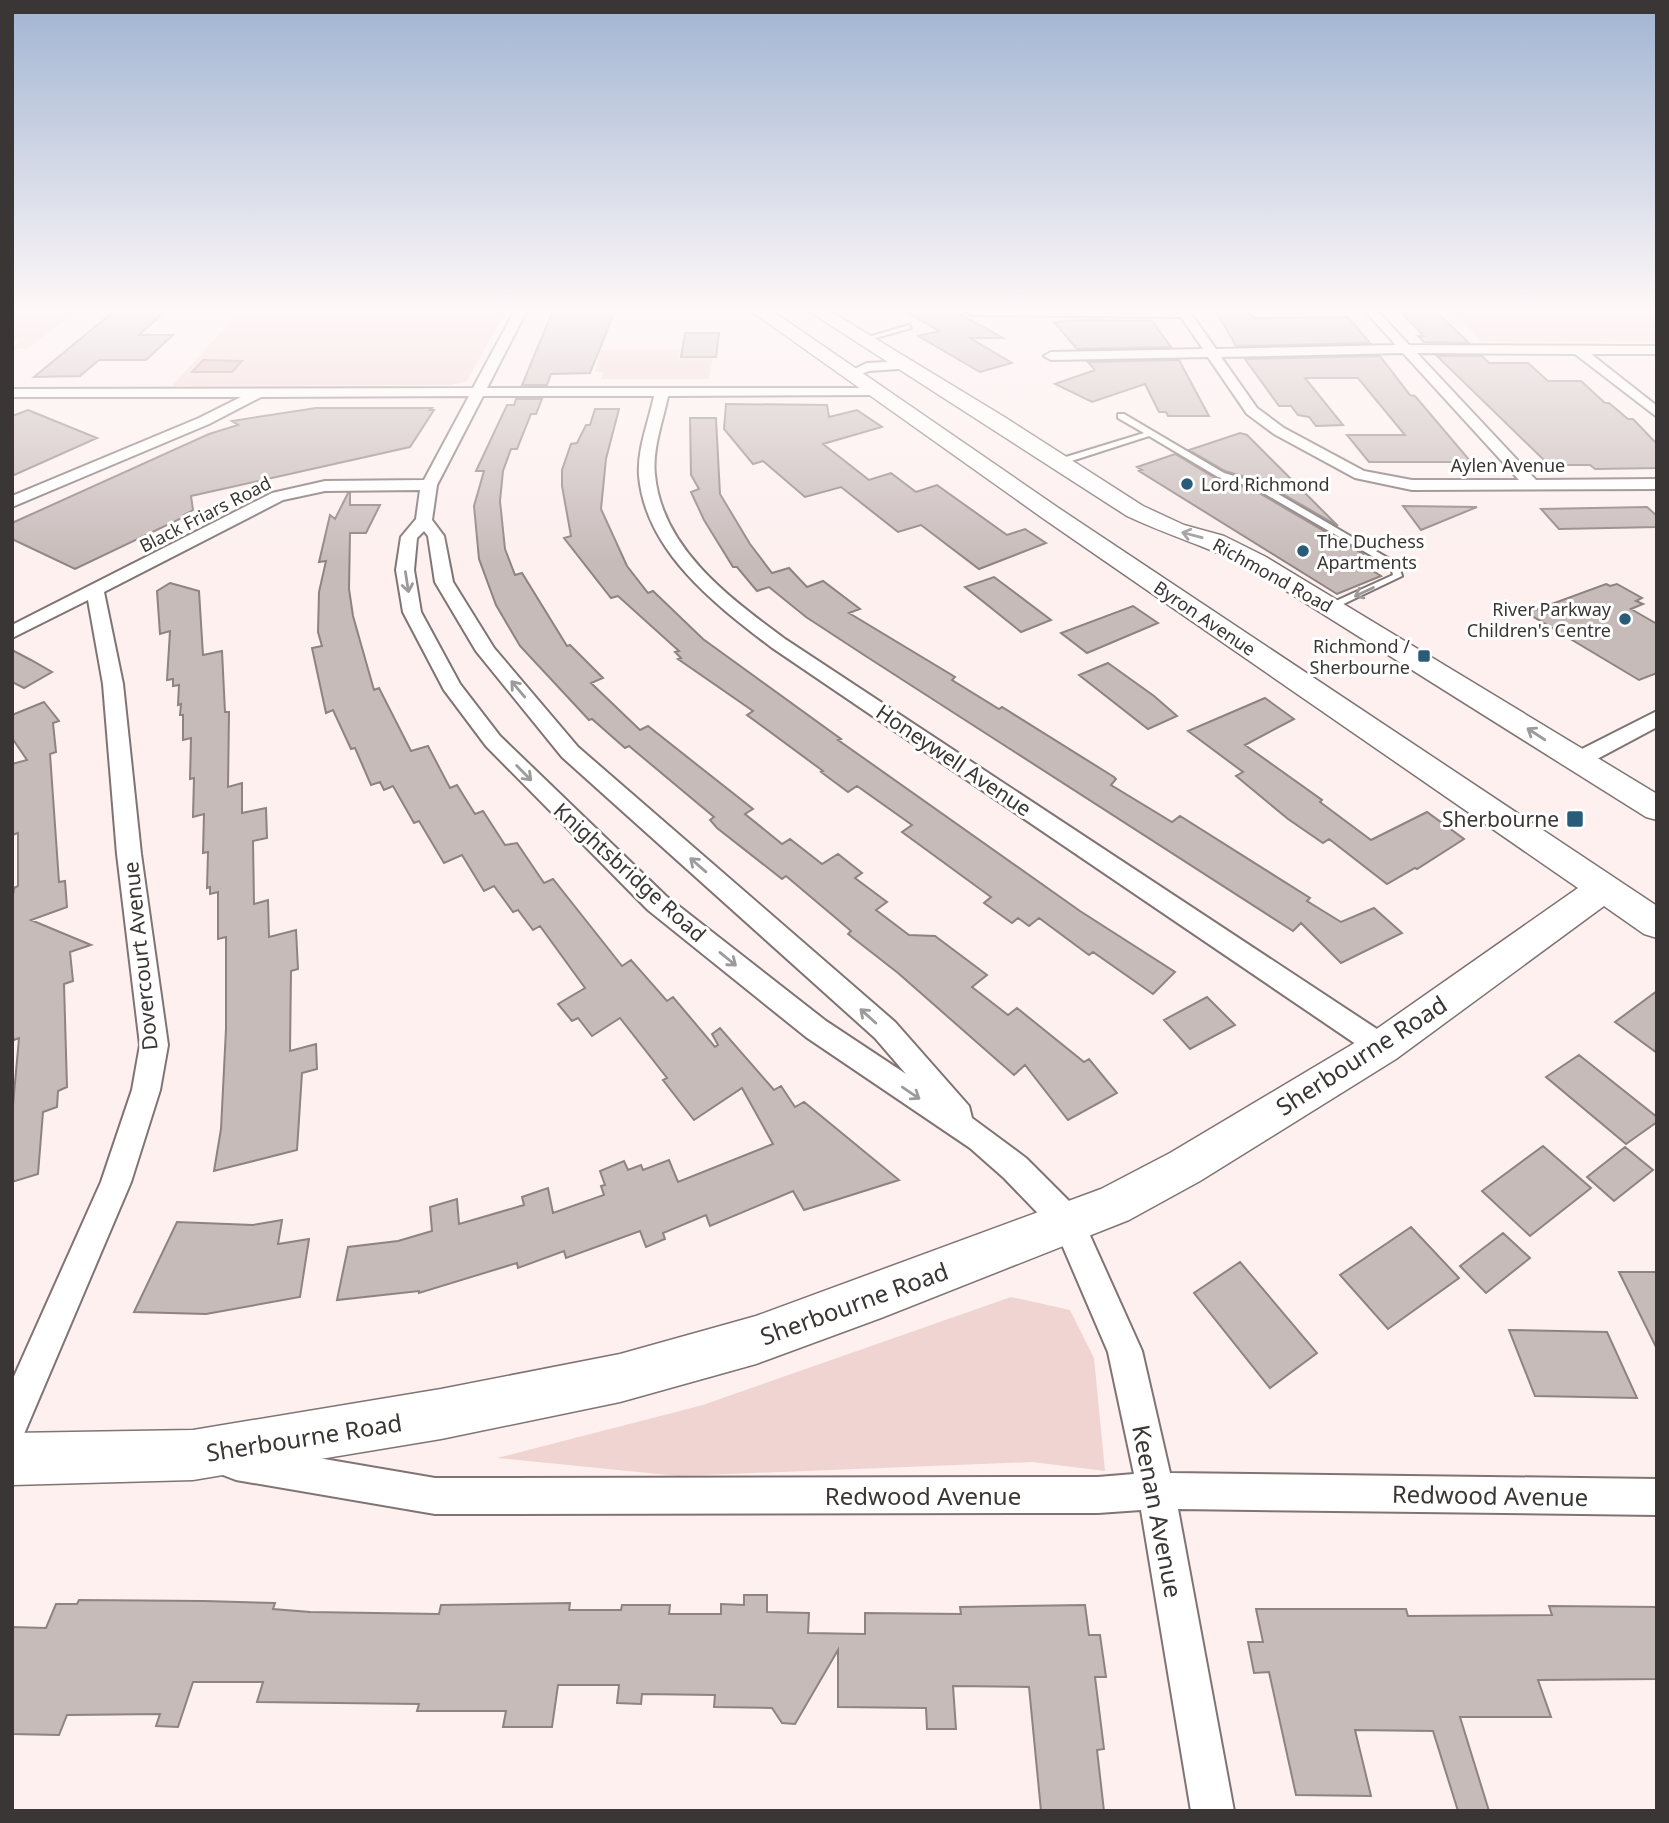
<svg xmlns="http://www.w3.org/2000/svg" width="1669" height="1823" font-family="'Noto Sans',sans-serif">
  <rect width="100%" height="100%" fill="#fdf0ef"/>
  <path fill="#efd4d1" d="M 12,308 L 80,308 L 28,349 L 12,349 L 20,340 L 38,340 L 12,339 Z
    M 243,308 L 507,308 L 467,381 L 452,385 L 172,386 Z
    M 1447,308 L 1657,308 L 1657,342 L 1483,342 Z
    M 582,350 L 680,350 L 679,358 L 713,358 L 709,379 L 601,379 L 603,372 L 595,372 L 599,359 L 579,359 Z
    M 1011,1297 L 1070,1310 L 1094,1358 L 1105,1471 L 1032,1462 L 678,1476 L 497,1458 L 703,1405 Z"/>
  <path fill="#d7b4b0" stroke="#a88e8b" stroke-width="2" d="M 203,360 L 242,361 L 232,372 L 192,372 Z"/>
  <path fill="#c7bbb9" stroke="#8e8381" stroke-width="2" d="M 118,308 L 169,308 L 139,335 L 173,335 L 146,360 L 99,360 L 80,376 L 34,377 Z
    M 554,308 L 616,308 L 590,373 L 551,374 L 547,385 L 522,385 Z
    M 900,308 L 949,308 L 1003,338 L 970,338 L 1012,363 L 980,372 L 918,336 L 939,331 Z
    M 1214,308 L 1244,308 L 1254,318 L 1348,317 L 1370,343 L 1236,346 Z
    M 1403,308 L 1432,308 L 1469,343 L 1424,342 L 1418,336 L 1424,336 L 1405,317 L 1402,312 L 1407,313 Z
    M 1082,320 L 1152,321 L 1171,347 L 1077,349 L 1054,322 Z
    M 685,333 L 719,333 L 716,357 L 681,357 Z
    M 1380,356 L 1410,395 L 1415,396 L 1471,462 L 1369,462 L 1347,435 L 1405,435 L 1358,378 L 1305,378 L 1343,425 L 1316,426 L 1309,417 L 1298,415 L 1291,406 L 1279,406 L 1245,359 Z
    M 1437,356 L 1482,356 L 1489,363 L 1528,363 L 1548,381 L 1581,381 L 1605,403 L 1609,403 L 1628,419 L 1633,419 L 1657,444 L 1657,468 L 1595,469 L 1590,465 L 1549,465 Z
    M 1179,360 L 1209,416 L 1168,416 L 1166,412 L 1159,412 L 1145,384 L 1092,402 L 1055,384 L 1095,370 L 1088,362 Z
    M 516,399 L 542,399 L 536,414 L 531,414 L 517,449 L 511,449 L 503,471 L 500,501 L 505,549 L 515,575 L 522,573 L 567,646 L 570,645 L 603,678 L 591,683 L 640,730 L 648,726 L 753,809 L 745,814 L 782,844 L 790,839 L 822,864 L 838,854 L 862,873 L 855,878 L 887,902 L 876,910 L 909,935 L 935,936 L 987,975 L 972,987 L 1008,1015 L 1017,1008 L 1084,1062 L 1089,1059 L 1117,1093 L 1068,1120 L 1025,1065 L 1014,1075 L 898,973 L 848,934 L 851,931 L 837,919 L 786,876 L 782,879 L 717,828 L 710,820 L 714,817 L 629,746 L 625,748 L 592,719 L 589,720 L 520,646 L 496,605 L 479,559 L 474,506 L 484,471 L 476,471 L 507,405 L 514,405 Z
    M 726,404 L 827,405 L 829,417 L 857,410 L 882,427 L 823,444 L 869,480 L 891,473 L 916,492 L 937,485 L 1007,535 L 1025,529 L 1046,543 L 979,569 L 921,525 L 898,532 L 841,487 L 805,497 L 763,461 L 753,464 L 724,429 Z
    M 316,408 L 432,408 L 430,410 L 434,410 L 410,447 L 191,496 L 193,510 L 184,515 L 186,516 L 75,569 L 12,539 L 12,523 L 209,434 L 238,425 L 232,421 Z
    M 595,409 L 619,409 L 606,459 L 601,509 L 627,566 L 648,593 L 653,591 L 703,639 L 841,739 L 838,740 L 1080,911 L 1175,972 L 1153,994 L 1093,952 L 1089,955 L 1039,918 L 1029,926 L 1018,918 L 1012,923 L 984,903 L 991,897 L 902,832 L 912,825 L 857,786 L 848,792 L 821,772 L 823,771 L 747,715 L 753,711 L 678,659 L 681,658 L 675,652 L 679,651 L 618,596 L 611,598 L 564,538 L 571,536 L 562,486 L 562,470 L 571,444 L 577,443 L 586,425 L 590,425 Z
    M 28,410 L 97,438 L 12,476 L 12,416 Z
    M 690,418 L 716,418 L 720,494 L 750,544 L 772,573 L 789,568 L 807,587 L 823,581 L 860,609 L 849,613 L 955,677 L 952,680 L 999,709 L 1002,707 L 1114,777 L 1116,779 L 1111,785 L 1172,822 L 1180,816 L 1310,898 L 1307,901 L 1341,922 L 1374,908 L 1402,933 L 1341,963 L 1301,923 L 1293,931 L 864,655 L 806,617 L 769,587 L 757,591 L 737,567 L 733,567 L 704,520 L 691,492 L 699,489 L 691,475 Z
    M 1240,433 L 1247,435 L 1338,526 L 1262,482 L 1225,471 L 1189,450 Z
    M 1175,454 L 1217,479 L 1254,490 L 1363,554 L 1352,558 L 1381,576 L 1337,594 L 1139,471 L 1142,470 L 1137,467 Z
    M 348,493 L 350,493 L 350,505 L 380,505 L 366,533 L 350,533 L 349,589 L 353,616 L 374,690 L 379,688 L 411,751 L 428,746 L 450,788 L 457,785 L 475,814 L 483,811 L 505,845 L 517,843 L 544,883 L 553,879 L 622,966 L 631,960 L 667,1001 L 673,997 L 715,1047 L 718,1045 L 712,1034 L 720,1028 L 774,1090 L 781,1086 L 795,1107 L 804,1102 L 899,1180 L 804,1210 L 793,1191 L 710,1226 L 706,1215 L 663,1233 L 665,1239 L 646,1247 L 640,1231 L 566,1258 L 564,1251 L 518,1268 L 517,1263 L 419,1293 L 419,1291 L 337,1300 L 348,1247 L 398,1241 L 432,1231 L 430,1207 L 457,1199 L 459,1224 L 524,1205 L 522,1197 L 548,1188 L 553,1213 L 604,1195 L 601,1186 L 605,1185 L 600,1171 L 624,1161 L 628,1170 L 641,1165 L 643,1170 L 669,1160 L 678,1182 L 773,1144 L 742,1088 L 694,1120 L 663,1080 L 667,1078 L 620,1018 L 592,1036 L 578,1018 L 572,1021 L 558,1004 L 585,988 L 540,926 L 533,930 L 518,910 L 513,912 L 494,886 L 484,891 L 462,855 L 444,863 L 419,821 L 414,823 L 393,786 L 384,790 L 380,782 L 371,785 L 355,748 L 351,749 L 333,710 L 326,713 L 312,648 L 322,646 L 318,632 L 319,592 L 326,561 L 319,562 L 330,515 L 335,519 Z
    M 1403,506 L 1476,507 L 1477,507 L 1421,530 Z
    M 1647,507 L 1657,516 L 1657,527 L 1559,529 L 1541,509 Z
    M 994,577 L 1051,620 L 1021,632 L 965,587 Z
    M 170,583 L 199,591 L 203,655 L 222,651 L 225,712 L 229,712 L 228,787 L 242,783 L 242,813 L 266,808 L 267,838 L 253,841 L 254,904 L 268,900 L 269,937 L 296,930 L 298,969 L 291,971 L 290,1051 L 316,1044 L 317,1069 L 302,1073 L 297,1150 L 214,1171 L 221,1129 L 226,1029 L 226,937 L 218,939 L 218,892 L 210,894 L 210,887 L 207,888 L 208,852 L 203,853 L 204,814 L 193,817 L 194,778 L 190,779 L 191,738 L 183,740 L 183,715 L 180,715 L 181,704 L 178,705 L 179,685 L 173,686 L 173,679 L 167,680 L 170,631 L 160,634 L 157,591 Z
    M 1606,584 L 1610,586 L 1617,584 L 1642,598 L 1636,601 L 1643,604 L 1631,609 L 1657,624 L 1657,673 L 1639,680 L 1527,613 Z
    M 1133,606 L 1158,623 L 1087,653 L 1061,633 Z
    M 12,650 L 31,660 L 52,672 L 24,688 L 12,682 Z
    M 1108,663 L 1154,696 L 1177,716 L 1148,729 L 1079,675 Z
    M 1265,698 L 1294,719 L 1245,745 L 1322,800 L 1320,802 L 1371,840 L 1427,812 L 1464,839 L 1417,869 L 1415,868 L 1387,884 L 1329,839 L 1323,843 L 1288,819 L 1236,776 L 1243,772 L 1188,731 Z
    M 44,702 L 59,721 L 53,723 L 56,752 L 50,754 L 59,882 L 65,881 L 67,907 L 31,920 L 91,945 L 70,952 L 73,981 L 64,984 L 67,1087 L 58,1091 L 57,1107 L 43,1112 L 38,1174 L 12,1182 L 12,1116 L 19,1038 L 14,1040 L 13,1038 L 12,902 L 14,888 L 18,886 L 18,833 L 12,835 L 12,764 L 27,760 L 12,738 L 12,715 Z
    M 1657,991 L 1657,1053 L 1615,1022 Z
    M 1207,997 L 1235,1025 L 1190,1049 L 1164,1020 Z
    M 1579,1055 L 1657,1117 L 1657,1122 L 1626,1144 L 1546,1077 Z
    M 1543,1146 L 1591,1188 L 1530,1236 L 1482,1191 Z
    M 1625,1147 L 1653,1170 L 1614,1201 L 1587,1177 Z
    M 282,1220 L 278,1244 L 309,1239 L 300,1297 L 206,1314 L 134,1312 L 177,1222 L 253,1225 Z
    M 1411,1227 L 1459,1278 L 1388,1329 L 1340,1275 Z
    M 1503,1233 L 1530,1258 L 1486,1293 L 1460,1266 Z
    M 1240,1262 L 1317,1353 L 1270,1388 L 1194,1293 Z
    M 1619,1272 L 1657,1272 L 1657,1349 Z
    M 1509,1330 L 1607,1332 L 1637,1398 L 1535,1396 Z
    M 744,1595 L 767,1595 L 767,1612 L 809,1613 L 808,1633 L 865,1634 L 865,1613 L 961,1614 L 960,1607 L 1085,1605 L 1089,1635 L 1100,1635 L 1106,1677 L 1095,1677 L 1104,1749 L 1097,1750 L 1104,1811 L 1041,1811 L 1029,1687 L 953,1686 L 956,1729 L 927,1729 L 926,1708 L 838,1707 L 838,1650 L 795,1724 L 782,1723 L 772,1708 L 714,1707 L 715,1695 L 642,1694 L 641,1704 L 617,1703 L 619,1685 L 558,1685 L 552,1727 L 503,1727 L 506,1711 L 417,1711 L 419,1704 L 257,1702 L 263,1682 L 193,1682 L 178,1727 L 156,1726 L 160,1714 L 67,1715 L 59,1735 L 12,1734 L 12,1627 L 46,1628 L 56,1604 L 77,1604 L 79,1600 L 204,1601 L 275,1603 L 273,1609 L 310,1612 L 439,1614 L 441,1605 L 570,1603 L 569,1610 L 621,1610 L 622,1605 L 670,1605 L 669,1614 L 721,1614 L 721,1604 L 744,1605 Z
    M 1549,1606 L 1657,1607 L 1657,1679 L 1538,1680 L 1551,1717 L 1460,1717 L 1489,1811 L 1458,1811 L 1433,1731 L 1355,1730 L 1371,1796 L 1296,1795 L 1269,1672 L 1254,1673 L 1248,1642 L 1263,1642 L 1256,1609 L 1406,1609 L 1408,1616 L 1552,1615 Z"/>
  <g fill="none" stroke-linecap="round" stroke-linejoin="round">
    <defs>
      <path id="lane" d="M 909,325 L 911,328 L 865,341 L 862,339 Z
        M 1118,414 L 1124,414 L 1224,473 L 1261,484 L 1398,564 L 1402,576 L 1333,609 L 1327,609 L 1327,605 L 1393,575 L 1391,567 L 1255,488 L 1218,477 L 1149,436 L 1062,464 L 1056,464 L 1056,460 L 1144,433 L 1118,418 Z"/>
      <path id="street" d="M 516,308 L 528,308 L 487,388 L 878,388 L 878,394 L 873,395 L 668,396 C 663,421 652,449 655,475 C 662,549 730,598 785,639 L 1392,1039 L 1396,1047 L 1392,1055 L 1382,1059 L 1372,1055 L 771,647 C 715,604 646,552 639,476 C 637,449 649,421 654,396 L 483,396 L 437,485 L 432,520 L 444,536 L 453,582 L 494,648 L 578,747 L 895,1022 L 969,1106 L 972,1118 L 1026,1158 L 1079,1211 L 1142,1351 L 1170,1473 L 1657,1479 L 1657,1515 L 1178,1509 L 1234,1811 L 1191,1811 L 1141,1510 L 1098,1513 L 435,1514 L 236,1480 L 223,1475 L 218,1462 L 223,1449 L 236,1444 L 435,1478 L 1098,1477 L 1134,1474 L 1108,1352 L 1057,1233 L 1004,1178 L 970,1148 L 806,1037 L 648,910 L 486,746 L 444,690 L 403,612 L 396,570 L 401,537 L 416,519 L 420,490 L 325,491 L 283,500 L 104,592 L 123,684 L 141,854 L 168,1045 L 160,1090 L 131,1182 L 24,1434 L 12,1439 L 12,1381 L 101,1182 L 132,1090 L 140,1045 L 117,854 L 103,684 L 88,600 L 12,638 L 12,625 L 272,493 L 325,481 L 424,480 L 469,396 L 261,397 L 209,424 L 12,507 L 12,496 L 199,418 L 241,397 L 12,397 L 12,389 L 473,388 ZM 424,531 L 428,536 L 435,582 L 476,651 L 562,757 L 875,1038 L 906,1074 L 826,1021 L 666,896 L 500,736 L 460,684 L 421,612 L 414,570 L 417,538 Z
        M 969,308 L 1187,308 L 1216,349 L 1396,345 L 1362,308 L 1375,308 L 1409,345 L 1657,346 L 1657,354 L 1591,354 L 1657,406 L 1657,417 L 1575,354 L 1417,353 L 1536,480 L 1657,479 L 1657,489 L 1412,490 L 1355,478 L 1274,434 L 1247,414 L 1208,357 L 1051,360 L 1044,356 L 1051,352 L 1203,349 L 1181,317 L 972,315 L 966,311 ZM 1403,353 L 1519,480 L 1412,480 L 1364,471 L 1284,428 L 1257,408 L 1221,357 Z
        M 907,361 L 912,362 L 912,368 L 869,371 L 851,378 L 844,374 L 867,363 Z
        M 1657,711 L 1657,727 L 1584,766 L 1568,766 L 1565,761 L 1568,756 Z"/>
      <path id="secondary" d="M 747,308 L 768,308 L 1060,509 L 1657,906 L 1657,938 L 1644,934 L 1604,906 L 1396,1059 L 1200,1181 L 1129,1220 L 881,1318 L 756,1364 L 620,1402 L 441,1439 L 193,1480 L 12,1485 L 12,1433 L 193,1430 L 441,1389 L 620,1354 L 756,1316 L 1101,1189 L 1170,1153 L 1368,1035 L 1578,888 L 1044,519 Z
        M 804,308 L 825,308 L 1006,418 L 1143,506 L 1184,525 L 1224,536 L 1266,557 L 1657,794 L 1657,820 L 1646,817 L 1248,567 C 1209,547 1167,535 1127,516 Z"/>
    </defs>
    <use href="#lane" stroke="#7f7473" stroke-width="4"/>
    <use href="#street" stroke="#7f7473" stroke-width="4"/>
    <use href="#secondary" stroke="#7f7473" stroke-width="3"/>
    <use href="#lane" fill="#fff" fill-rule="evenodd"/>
    <use href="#street" fill="#fff" fill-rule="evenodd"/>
    <use href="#secondary" fill="#fff" fill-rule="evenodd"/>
  </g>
  <defs><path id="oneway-shaft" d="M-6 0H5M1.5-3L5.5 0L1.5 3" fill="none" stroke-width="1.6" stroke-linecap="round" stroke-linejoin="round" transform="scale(1.75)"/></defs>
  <g stroke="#9c9a9a">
    <use href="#oneway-shaft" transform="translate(1192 535) rotate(-165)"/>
    <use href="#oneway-shaft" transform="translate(407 582) rotate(81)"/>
    <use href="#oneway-shaft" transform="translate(1364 592) rotate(155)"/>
    <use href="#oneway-shaft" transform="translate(518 689) rotate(-130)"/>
    <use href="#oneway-shaft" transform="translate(1536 734) rotate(-147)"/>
    <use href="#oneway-shaft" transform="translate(524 773) rotate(45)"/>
    <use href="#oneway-shaft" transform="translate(698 865) rotate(-139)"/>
    <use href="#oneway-shaft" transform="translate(728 959) rotate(39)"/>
    <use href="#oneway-shaft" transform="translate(868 1016) rotate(-138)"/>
    <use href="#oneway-shaft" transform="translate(911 1093) rotate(34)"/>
  </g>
  <linearGradient id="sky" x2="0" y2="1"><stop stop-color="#a1b4d2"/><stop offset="0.55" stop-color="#fef8f8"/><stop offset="1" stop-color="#fef8f8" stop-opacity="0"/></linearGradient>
  <rect width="1669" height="563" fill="url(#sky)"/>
  <g fill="#295c79" stroke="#fff" stroke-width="2.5">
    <circle cx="1187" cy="484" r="7"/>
    <circle cx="1303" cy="551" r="7"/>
    <circle cx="1625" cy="619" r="7"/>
    <rect x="1417" y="649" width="14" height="14" rx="3.5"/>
    <rect x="1566" y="810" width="18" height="18" rx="3.5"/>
  </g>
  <g text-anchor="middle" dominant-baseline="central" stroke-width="6" stroke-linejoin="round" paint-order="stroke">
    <g font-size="18" fill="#3a3635" stroke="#fff">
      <text x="1508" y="465">Aylen Avenue</text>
      <text transform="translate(205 514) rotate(-27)">Black Friars Road</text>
      <text transform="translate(1273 575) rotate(29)">Richmond Road</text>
      <text transform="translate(1205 618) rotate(34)">Byron Avenue</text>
    </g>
    <g font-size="18" fill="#3a3635" stroke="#fff" text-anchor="start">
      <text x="1201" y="484">Lord Richmond</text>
      <text x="1317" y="541">The Duchess<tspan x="1317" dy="21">Apartments</tspan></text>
      <text x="1611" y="609" text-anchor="end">River Parkway<tspan x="1611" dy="21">Children's Centre</tspan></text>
      <text x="1410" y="646" text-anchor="end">Richmond /<tspan x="1410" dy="21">Sherbourne</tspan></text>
    </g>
    <g font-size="21" fill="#3a3635" stroke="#fff">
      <text transform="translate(954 760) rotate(34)">Honeywell Avenue</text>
      <text transform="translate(630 872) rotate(42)">Knightsbridge Road</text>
      <text transform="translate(140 956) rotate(-96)">Dovercourt Avenue</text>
    </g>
    <g font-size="21" fill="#3a3635" stroke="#fff" text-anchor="end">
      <text x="1559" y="819">Sherbourne</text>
    </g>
    <g font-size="24" fill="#3a3635" stroke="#fff">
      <text transform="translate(1361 1055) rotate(-33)">Sherbourne Road</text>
      <text transform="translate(854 1303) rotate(-20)">Sherbourne Road</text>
      <text transform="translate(304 1437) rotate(-9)">Sherbourne Road</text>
      <text x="923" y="1495">Redwood Avenue</text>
      <text transform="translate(1490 1495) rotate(1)">Redwood Avenue</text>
      <text transform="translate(1158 1511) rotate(79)">Keenan Avenue</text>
    </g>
  </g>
  <rect width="1669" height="1823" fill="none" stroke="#3a3635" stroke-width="28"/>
</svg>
